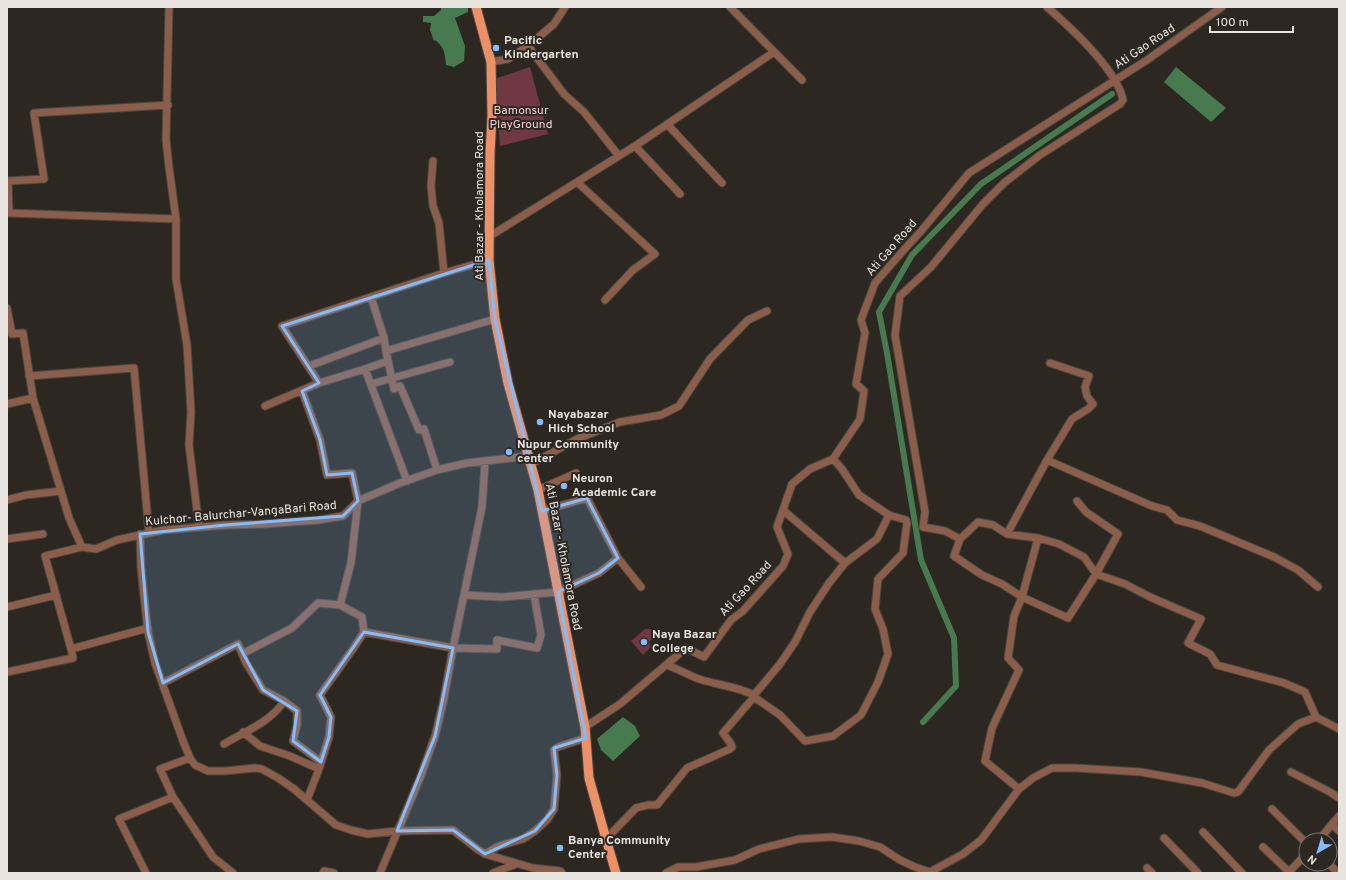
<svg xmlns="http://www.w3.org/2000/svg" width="1346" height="880" font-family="Overpass,sans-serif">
  <rect width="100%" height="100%" fill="#2c2821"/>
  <path fill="#703842" d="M 530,67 L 548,134 L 500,146 L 495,79 Z
    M 645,629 L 653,629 L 657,635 L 649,642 L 651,647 L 643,655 L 631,641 Z"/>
  <path fill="#477a4f" d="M 441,7 L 468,7 L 468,12 L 455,18 L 465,46 L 464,61 L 454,67 L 446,65 C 445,53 444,47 435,40 L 434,41 L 430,30 L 431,23 L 423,22 L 423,16 L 434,16 L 441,10 Z
    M 1176,67 L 1226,108 L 1211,122 L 1164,82 Z
    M 623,717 L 635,726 L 640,736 L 613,761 L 601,750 L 597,739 Z"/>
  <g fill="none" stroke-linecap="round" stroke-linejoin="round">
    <path stroke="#477a4f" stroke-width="6" d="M 923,722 L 956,686 L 954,638 L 921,560 L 887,353 L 879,312 L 912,255 L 981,184 L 1112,94"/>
    <defs>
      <path id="minor" d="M 169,7 L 166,140 L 169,167 L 176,219 L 176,279 L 187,345 L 191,412 L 189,445 L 199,527
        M 730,7 L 802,80
        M 528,46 L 564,94 L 584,112 L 619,156
        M 491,62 L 508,59 L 528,46 L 554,24 L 565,7
        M 168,105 L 34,113 L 44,179 L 8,181 L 9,213 L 176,219
        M 667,124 L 722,183
        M 635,146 L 680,194
        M 433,161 L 431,186 L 433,206 L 439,223 L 444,273
        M 577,182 L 655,254 L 633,270 L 605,300
        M 490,236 L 635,146 L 774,52
        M 371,297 L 384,338
        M 7,308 L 12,334 L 23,333 L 33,398
        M 388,361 L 394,389 L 400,386 L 419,430 L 424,429 L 437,470
        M 1050,363 L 1089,376 L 1085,387 L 1087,396 L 1093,404 L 1088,409 L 1072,419 L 1047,460 L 1007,534 L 1038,538 L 1059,544 L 1084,557 L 1096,574 L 1125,584 L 1150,597 L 1201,619 L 1188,643 L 1210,654 L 1217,665 L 1284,683 L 1305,692 L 1316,717
        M 309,366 L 384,338 L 386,351
        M 365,369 L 388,361 L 386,351 L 495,319
        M 29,376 L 134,368 L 149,533
        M 319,383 L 365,369 L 407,481
        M 371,384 L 450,362
        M 302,391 L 320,440 L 327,475 L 352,473 L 358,501 L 351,563 L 340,605 L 362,617 L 364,632 L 353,649 L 320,695 L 331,717 L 329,737 L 319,769 L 307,800
        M 7,404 L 33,398 L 61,491
        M 265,406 L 319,383 L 282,326 L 444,273 L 489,260
        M 1047,460 L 1152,506 L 1167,510 L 1177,520 L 1200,526 L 1274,557 L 1298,570 L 1318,587
        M 531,464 L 577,439 L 620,422 L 661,415 L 679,406 L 710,359 L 748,320 L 767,311
        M 538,490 L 576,473
        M 7,500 L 26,495 L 61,491 L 69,518 L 82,547 L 96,549 L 117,540 L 163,530 L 225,525 L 263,524 L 318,520 L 343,516 L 358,501 L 400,483 L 437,470 L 467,463 L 529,456
        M 542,511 L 587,498 L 618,558 L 641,587
        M 140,534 L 141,568 L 144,596 L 148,632 L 155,663 L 183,741 L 190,758 L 195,765 L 208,771 L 225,771 L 255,768 L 262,769 L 278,778 L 294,789 L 336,825 L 351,830 L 368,834 L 397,831 L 453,830 L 477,849 L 485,854 L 533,868 L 560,871 L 562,873
        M 1007,534 L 993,525 L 978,522 L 960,539 L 945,531 L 923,527 L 925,512 L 895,335 L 900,296 L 931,267 L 983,204 L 1004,183 L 1040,155 L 1120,104 L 1123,100 C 1117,70 1070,27 1047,7
        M 7,539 L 43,534
        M 960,539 L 954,556 L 982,575 L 1002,584 L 1022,597 L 1068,618 L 1096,574 L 1118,534 L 1086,512 L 1077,501
        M 845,563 L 877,539 L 889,515
        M 56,595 L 71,649 L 148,628
        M 464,595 L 502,597 L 558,592 L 599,573 L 618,558
        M 7,607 L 56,595 L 45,556 L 82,547
        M 364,632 L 453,648 L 497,649 L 497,640 L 537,648 L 541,635 L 534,594
        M 242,654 L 292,628 L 318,603 L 340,605
        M 667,665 C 678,669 688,675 699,679 C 717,685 736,686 754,695 L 754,697 L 780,715 L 805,741 L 833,736 L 861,715 L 878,682 L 888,654 L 883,629 L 875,609 L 878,579 L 903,553 L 907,523 L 906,520 L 889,515 L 859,495 L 842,469 L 833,459
        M 7,672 L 73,658 L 71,649
        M 163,683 L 238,644 L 246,663 L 263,690 L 284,701 L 297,711 L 297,725 L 293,741 L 321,762
        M 754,695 L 780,664 L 795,642 L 810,612 L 829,583 L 845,563 L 784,511
        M 585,727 L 620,704 L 686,648 L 704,657 L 731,620 L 743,611 L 783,566 L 788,554 L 777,527 L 792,484 L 810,469 L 833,459 L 860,419 L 864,391 L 856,384 L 865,333 L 861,320 L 875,283 L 901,253 L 922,230 L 969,173 L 1147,60 L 1222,7
        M 243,732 L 260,746 L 290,756 L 319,769
        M 224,744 C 244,732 271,722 284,701
        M 190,758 L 160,769 L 173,797 L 213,857 L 233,873
        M 1291,772 L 1330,792 L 1339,798
        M 1019,789 L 985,761 L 992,728 L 1019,670 L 1008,658 L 1014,616 L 1022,597 L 1038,538
        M 1272,809 L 1306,843
        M 1332,824 L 1339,816
        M 1203,832 L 1242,873
        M 1164,838 L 1198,873
        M 606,839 L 636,808 L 648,805 L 657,805 L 687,768 L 730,749 L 732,747 L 731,744 L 723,733 L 754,697
        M 1319,840 L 1332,824 L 1339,831
        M 1263,847 L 1290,873
        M 485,854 L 499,846 L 523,839 L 535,831 L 547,820 L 554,809 L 557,775 L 554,750 L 558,747 L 586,738
        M 1329,864 L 1338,873
        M 1147,868 L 1152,873
        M 146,873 L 119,819 L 173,797
        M 323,873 L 324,871 L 334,873
        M 380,873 L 420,778 L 435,736 L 443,703 L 453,648 L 482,507 L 485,462
        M 493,873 L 516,864
        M 666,873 L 678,867 L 696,867 L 735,860 L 759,849 L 799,839 L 832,837 L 859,841 L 880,847 L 900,860 L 915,867 L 930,872 L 963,854 L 981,840 L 1019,789 L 1033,778 L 1052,768 L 1076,768 L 1141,772 L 1202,783 L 1234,793 L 1238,792 L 1269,750 L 1298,724 L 1316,717 L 1339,729
        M 1288,873 L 1306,854"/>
      <path id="major" d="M 476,7 L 491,62 L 492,116 L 490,153 L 489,260 L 495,319 L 508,383 L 538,490 L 585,727 L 589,778 L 606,839 L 616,873"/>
    </defs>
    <use href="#minor" stroke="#4a4640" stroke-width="9"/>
    <use href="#major" stroke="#4a4640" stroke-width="11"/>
    <use href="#minor" stroke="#8a5e4b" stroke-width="7"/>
    <use href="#major" stroke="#ec9068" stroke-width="9"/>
  </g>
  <path fill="#84bbfb" fill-opacity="0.2" stroke="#84bbfb" stroke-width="3" stroke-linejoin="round" d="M 489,260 L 495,319 L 542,511 L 587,498 L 618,558 L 599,573 L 558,592 L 586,738 L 554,748 L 557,775 L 554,809 L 535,831 L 485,854 L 453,830 L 397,831 L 435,736 L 453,648 L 364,632 L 320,695 L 331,717 L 329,737 L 321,762 L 293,741 L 297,711 L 263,690 L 238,644 L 163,683 L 148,632 L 140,534 L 225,525 L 343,516 L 358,501 L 352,473 L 327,475 L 320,440 L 302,391 L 319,383 L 282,326 Z"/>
  <g fill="#84bbfb" stroke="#2c2821" stroke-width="1.5">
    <circle cx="496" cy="48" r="4"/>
    <circle cx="540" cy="422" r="4"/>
    <circle cx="509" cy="452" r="4"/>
    <circle cx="564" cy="486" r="4"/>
    <circle cx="644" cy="642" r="4"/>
    <circle cx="560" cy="848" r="4"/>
  </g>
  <g text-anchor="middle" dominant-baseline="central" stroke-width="4" stroke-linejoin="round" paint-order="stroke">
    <g font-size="12" font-weight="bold" fill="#e8e5e0" stroke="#2c2821" text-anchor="start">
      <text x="504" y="41">Pacific<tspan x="504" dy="14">Kindergarten</tspan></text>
      <text x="548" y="415">Nayabazar<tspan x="548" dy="14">Hich School</tspan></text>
      <text x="517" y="445">Nupur Community<tspan x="517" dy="14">center</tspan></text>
      <text x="572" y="479">Neuron<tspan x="572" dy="14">Academic Care</tspan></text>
      <text x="652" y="635">Naya Bazar<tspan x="652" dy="14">College</tspan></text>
      <text x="568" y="841">Banya Community<tspan x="568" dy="14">Center</tspan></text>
    </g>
    <g font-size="12" fill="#e8e5e0" stroke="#2c2821">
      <text transform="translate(1145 47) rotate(-34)">Ati Gao Road</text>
      <text transform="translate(480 206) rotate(-90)">Ati Bazar - Kholamora Road</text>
      <text transform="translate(892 248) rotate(-49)">Ati Gao Road</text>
      <text transform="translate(241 514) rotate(-5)">Kulchor- Balurchar-VangaBari Road</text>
      <text transform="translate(563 557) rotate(79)">Ati Bazar - Kholamora Road</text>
      <text transform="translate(746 589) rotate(-47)">Ati Gao Road</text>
    </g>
    <g font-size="12" fill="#f6cdd3" stroke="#2c2821">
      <text x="521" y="111">Bamonsur<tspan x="521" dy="14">PlayGround</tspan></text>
    </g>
  </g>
  <rect width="1346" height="880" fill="none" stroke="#e8e5e0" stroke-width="16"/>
  <g transform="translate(1318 852) rotate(218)"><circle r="19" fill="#2c2821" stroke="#77746d"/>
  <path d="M0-3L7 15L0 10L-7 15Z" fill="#84bbfb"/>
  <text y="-6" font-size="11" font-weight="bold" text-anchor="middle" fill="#e8e5e0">N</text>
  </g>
  <path d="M1210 26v6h83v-6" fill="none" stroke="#e8e5e0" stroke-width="2"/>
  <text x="1216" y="26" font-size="12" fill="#e8e5e0" stroke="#2c2821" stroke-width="3" paint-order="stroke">100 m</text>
</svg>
